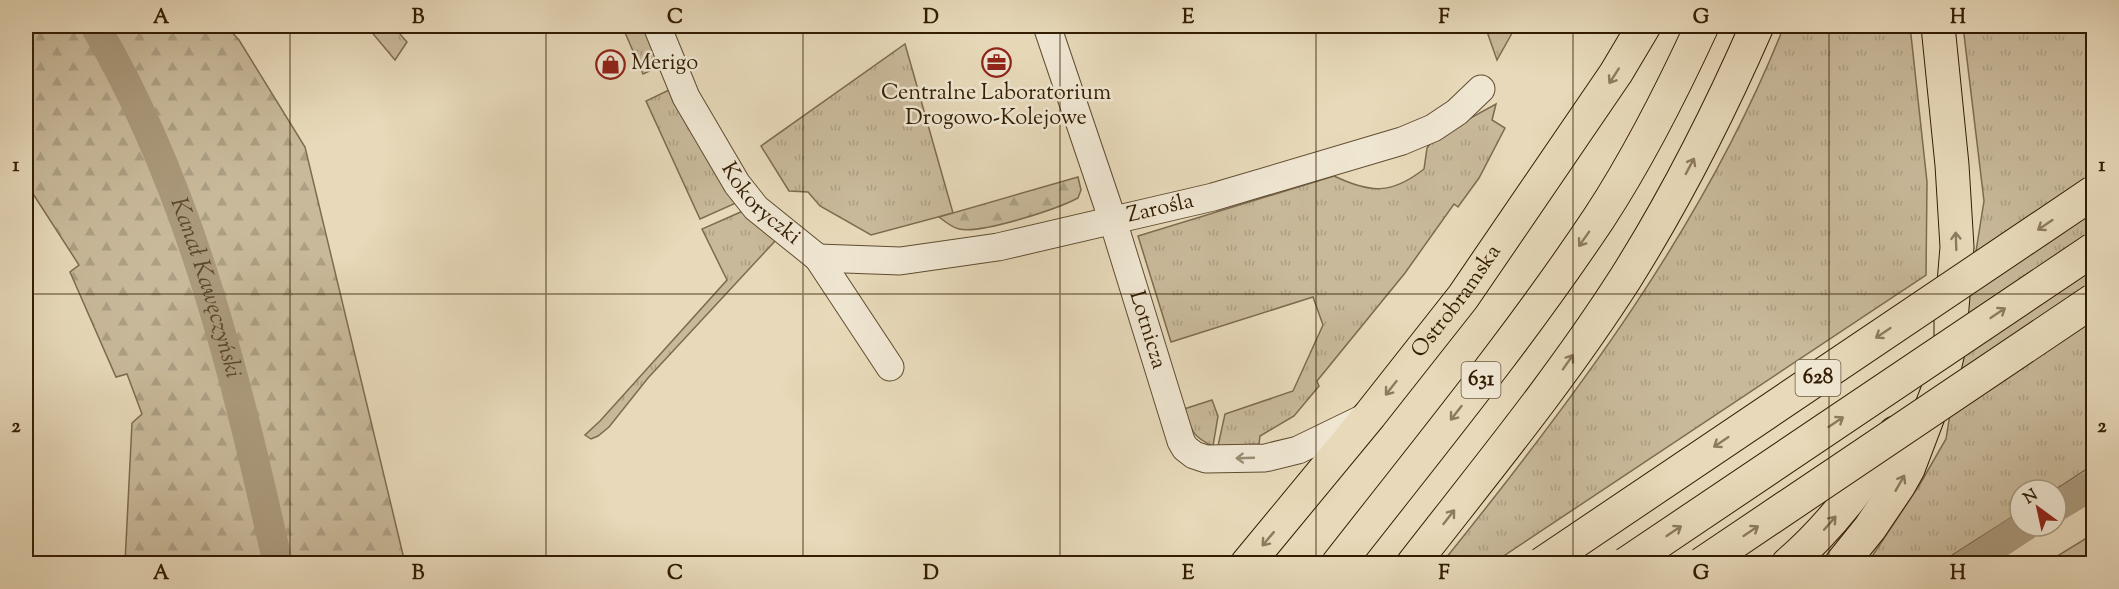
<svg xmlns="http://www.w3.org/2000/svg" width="2119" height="589" font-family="'Sorts Mill Goudy',serif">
  <defs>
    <pattern id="grass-tufts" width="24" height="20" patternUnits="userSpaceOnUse" patternTransform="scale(1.5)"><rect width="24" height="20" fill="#c8b99a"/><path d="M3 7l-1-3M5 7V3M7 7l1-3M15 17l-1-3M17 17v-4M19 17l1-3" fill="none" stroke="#ac9f83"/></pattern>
    <pattern id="forest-firs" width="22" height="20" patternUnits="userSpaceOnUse" patternTransform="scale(1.5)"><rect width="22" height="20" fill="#c8b99a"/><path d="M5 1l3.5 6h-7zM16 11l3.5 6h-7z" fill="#ac9f83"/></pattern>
  </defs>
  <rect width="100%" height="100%" fill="#e7d9b9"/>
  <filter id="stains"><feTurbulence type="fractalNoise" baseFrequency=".00333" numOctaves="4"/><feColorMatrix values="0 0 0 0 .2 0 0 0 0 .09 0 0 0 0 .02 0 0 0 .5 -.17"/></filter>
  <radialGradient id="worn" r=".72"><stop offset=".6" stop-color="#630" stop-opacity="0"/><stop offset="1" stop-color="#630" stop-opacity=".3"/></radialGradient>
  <path fill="url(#grass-tufts)" stroke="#7e6b4e" stroke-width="1.5" d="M 371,26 L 393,26 L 407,42 L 395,60 L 369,29 Z
    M 629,26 L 644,26 L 660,66 L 643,74 L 623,28 Z
    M 1485,26 L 1516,26 L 1497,60 Z
    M 1784,26 L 1910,26 L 1927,182 L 1926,275 L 1493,563 L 1442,563 C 1575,398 1706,224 1784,26 Z
    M 1963,26 L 2093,26 L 2093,465 L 2055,490 L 2020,490 L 2020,512 L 1940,563 L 1867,564 L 1920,484 L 1946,439 L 1984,201 Z
    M 905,44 L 953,213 L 871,235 L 820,206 L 808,192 L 789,191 L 761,146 Z
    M 669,90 L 736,203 L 700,219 L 646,101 Z
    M 1496,104 L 1492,120 L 1505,128 L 1479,178 L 1458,207 L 1454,204 L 1405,273 L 1317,381 L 1319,386 L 1294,416 L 1260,436 L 1259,444 L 1218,446 L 1225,414 L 1293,391 L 1323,325 L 1313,297 L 1171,342 L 1138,236 L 1334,176 C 1370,193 1391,195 1424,169 L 1427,148 L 1434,138 Z
    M 743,211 L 776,240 L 648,378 L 609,427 L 598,436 L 591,439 L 585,435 L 600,421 L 727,280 L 702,229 Z
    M 1212,400 L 1218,416 L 1213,446 C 1192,437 1191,429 1184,409 Z"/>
  <path fill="url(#forest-firs)" stroke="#7e6b4e" stroke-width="1.5" d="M 26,26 L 226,26 L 239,40 L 305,147 L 405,563 L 125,563 L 132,423 L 142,414 L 127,374 L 116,377 L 70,272 L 79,265 L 26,183 Z
    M 1078,177 L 1081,190 L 1078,198 C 1057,209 982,234 959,229 C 953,228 944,221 939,217 Z"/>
  <path fill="#c8b99a" stroke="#7e6b4e" stroke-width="1.5" d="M 2093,534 L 2093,563 L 2046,563 Z"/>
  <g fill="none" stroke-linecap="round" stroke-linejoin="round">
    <g stroke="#aa997b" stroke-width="30">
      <path id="s1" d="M 95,26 C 192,191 236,378 278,564"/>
      <path d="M 2056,507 L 2094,484"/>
      <path d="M 1967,564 L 2025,526"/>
    </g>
    <defs>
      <g id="minor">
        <path id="s2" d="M 657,26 L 686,97 L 737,184 L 756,208 L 818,258 L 890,367"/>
        <path id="s3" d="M 1047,26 L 1113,221 L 1181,441 L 1185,448 L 1194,455 L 1206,459 L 1265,458 L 1298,450 L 1366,417"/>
        <path id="s4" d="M 818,258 L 900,261 L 998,247 L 1213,197 L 1402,141 L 1433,128 L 1457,112 L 1481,89"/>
      </g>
      <g id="primary">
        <path id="s5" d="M 1247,564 L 1370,415 L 1463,297 L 1616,73 L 1644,26"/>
        <path d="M 1338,564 C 1427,450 1519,338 1599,218 C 1637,160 1673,89 1702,26"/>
        <path d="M 1413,564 C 1486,470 1561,379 1625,279 C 1676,198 1719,113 1757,26"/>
        <path d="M 1788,564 C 1832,526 1865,481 1895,433"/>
        <path d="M 1841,564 L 1870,528 L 1899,485 L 1908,469 L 1941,382 L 1951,339 L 1951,320 L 1957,247 L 1952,165 L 1938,26"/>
      </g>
    </defs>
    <use href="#minor" stroke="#604c30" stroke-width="29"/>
    <use href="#primary" stroke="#331d02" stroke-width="35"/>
    <use href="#minor" stroke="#efe6d2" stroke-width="27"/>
    <use href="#primary" stroke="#e7d9b9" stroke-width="33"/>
    <defs>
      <path id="primary-bridge" d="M 1542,564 L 2094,192
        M 1626,564 L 2094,249
        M 1702,564 L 2094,300"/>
    </defs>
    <use href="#primary-bridge" stroke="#331d02" stroke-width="35" stroke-linecap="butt"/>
    <use href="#primary-bridge" stroke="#e7d9b9" stroke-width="33"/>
  </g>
  <defs><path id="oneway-shaft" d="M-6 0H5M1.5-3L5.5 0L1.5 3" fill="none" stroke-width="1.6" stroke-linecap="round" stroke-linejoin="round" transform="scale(1.5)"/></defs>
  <g stroke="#8d7b5e">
    <use href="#oneway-shaft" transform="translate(1614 76) rotate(123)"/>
    <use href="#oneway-shaft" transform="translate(1690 166) rotate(-62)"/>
    <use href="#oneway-shaft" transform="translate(2045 225) rotate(146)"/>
    <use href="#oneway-shaft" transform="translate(1584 239) rotate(125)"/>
    <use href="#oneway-shaft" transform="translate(1956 241) rotate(-92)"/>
    <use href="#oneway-shaft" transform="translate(1998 313) rotate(-34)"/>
    <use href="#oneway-shaft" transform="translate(1883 333) rotate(146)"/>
    <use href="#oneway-shaft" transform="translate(1568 362) rotate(-55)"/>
    <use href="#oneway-shaft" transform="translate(1391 388) rotate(128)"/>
    <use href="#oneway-shaft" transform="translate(1456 413) rotate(128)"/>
    <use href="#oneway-shaft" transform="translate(1836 422) rotate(-34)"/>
    <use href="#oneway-shaft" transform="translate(1721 442) rotate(146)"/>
    <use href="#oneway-shaft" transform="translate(1900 483) rotate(-60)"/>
    <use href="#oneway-shaft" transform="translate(1449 517) rotate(-52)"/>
    <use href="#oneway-shaft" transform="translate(1830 523) rotate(-49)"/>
    <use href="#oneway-shaft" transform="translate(1674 531) rotate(-34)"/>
    <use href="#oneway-shaft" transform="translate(1751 531) rotate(-34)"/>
    <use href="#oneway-shaft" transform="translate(1268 539) rotate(130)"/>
  </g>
  <use stroke="#9a8c74" href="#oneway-shaft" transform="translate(1245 458) rotate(178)"/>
  <path fill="none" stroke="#331d02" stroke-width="1.5" stroke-opacity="0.55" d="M 290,26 L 290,564M 546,26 L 546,564M 803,26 L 803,564M 1060,26 L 1060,564M 1316,26 L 1316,564M 1573,26 L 1573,564M 1829,26 L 1829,564M 26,294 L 2094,294"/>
  <defs>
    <symbol id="office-ring" viewBox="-11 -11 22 22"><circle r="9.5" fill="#efe6d2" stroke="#8f2418" stroke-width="1.5"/><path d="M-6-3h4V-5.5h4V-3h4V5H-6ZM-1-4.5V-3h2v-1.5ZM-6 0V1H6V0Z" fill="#8f2418"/></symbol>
    <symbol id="shop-ring" viewBox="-11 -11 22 22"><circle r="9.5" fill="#efe6d2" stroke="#8f2418" stroke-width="1.5"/><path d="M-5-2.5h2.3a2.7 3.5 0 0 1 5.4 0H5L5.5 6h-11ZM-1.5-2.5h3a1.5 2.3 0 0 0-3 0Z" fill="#8f2418"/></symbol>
  </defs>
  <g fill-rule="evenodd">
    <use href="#office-ring" x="980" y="46" width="33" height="33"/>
    <use href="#shop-ring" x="594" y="48" width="33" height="33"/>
  </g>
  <g text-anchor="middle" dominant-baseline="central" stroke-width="5" stroke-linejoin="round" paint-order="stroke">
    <g fill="#efe6d2" stroke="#6b5940" stroke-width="1.5">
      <rect x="1795.5" y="360" width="45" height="36" rx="4.5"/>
      <rect x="1461.5" y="362" width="39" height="36" rx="4.5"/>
    </g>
    <g font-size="21" font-weight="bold" fill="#331d02">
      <text x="1818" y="378">628</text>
      <text x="1481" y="380">631</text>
    </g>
    <g font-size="22" fill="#331d02" stroke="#efe6d2" text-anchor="start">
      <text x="631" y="64">Merigo</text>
      <text x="996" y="94" text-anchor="middle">Centralne Laboratorium<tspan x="996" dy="25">Drogowo-Kolejowe</tspan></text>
    </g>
    <g font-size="22" fill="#331d02" stroke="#efe6d2">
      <text stroke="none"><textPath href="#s2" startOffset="208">Kokoryczki</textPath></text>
      <text stroke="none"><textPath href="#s4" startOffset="348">Zarośla</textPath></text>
      <text stroke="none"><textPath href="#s5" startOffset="336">Ostrobramska</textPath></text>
      <text stroke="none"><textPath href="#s3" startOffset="320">Lotnicza</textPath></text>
    </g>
    <g font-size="24" font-style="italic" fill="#5d482c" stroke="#efe6d2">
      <text stroke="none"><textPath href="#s1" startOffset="285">Kanał Kawęczyński</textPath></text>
    </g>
  </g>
  <rect width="2119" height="589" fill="none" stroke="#e7d9b9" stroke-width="66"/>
  <g transform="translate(2038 508) rotate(327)"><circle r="28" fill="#efe6d2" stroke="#a4967f" stroke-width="1.5"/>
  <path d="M0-4.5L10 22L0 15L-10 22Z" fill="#8f2418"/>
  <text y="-9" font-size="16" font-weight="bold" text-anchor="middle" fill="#331d02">N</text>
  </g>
  <rect x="33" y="33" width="2053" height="523" fill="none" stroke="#331d02" stroke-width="2"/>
  <g font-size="20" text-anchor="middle" font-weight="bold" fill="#331d02">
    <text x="161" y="23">A</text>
    <text x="418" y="23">B</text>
    <text x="675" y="23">C</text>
    <text x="931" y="23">D</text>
    <text x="1188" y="23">E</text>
    <text x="1444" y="23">F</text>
    <text x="1701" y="23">G</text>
    <text x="1958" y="23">H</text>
    <text x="16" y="171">1</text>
    <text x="2102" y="171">1</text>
    <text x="16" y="432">2</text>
    <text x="2102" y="432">2</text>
    <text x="161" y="579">A</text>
    <text x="418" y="579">B</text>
    <text x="675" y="579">C</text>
    <text x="931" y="579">D</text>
    <text x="1188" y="579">E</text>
    <text x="1444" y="579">F</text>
    <text x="1701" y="579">G</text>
    <text x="1958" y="579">H</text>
  </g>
  <rect width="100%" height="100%" filter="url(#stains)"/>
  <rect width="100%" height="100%" fill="url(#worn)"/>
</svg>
